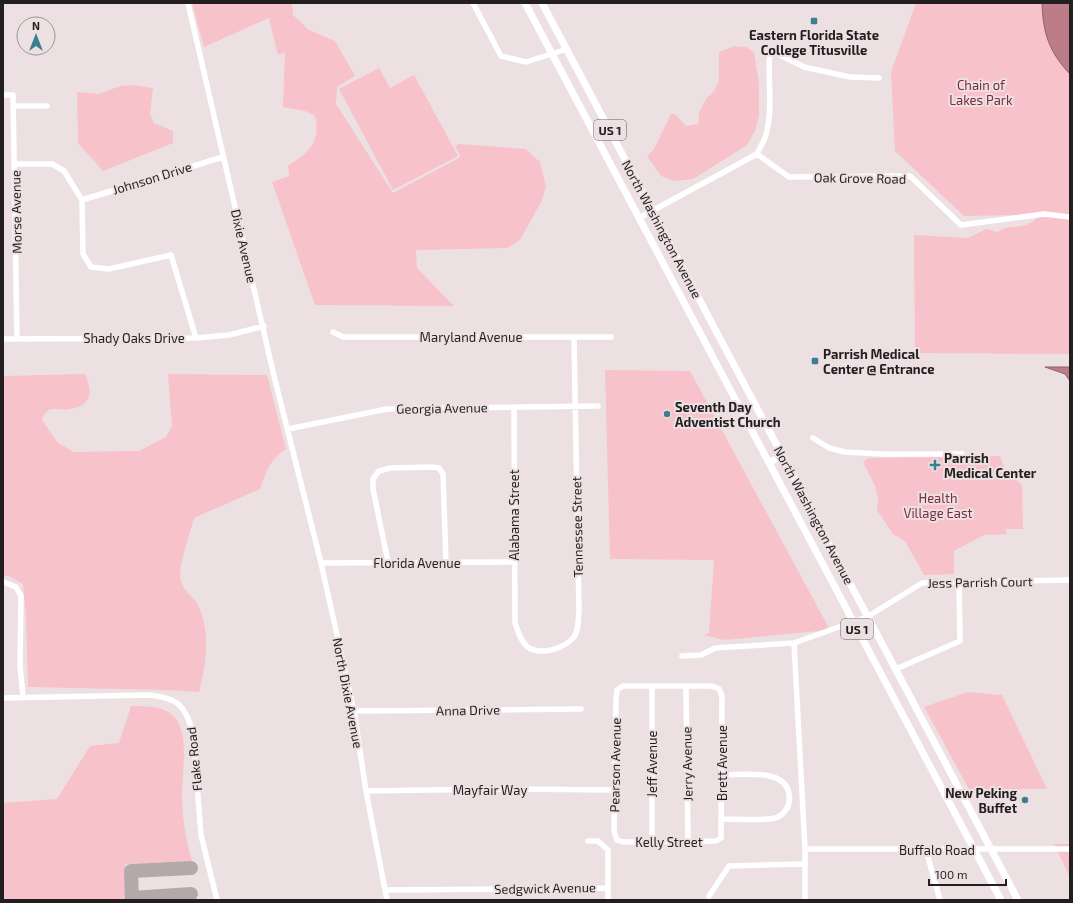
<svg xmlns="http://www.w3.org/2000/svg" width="1073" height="903" font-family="'Exo 2',sans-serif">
  <rect width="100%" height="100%" fill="#ede0e2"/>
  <path fill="#f7c2ca" d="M 192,3 L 292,3 L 293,15 L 309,30 L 335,41 L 355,76 L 337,87 L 336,104 L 393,193 L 459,158 L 460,155 L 455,146 L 459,144 L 526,149 L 540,162 L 546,187 L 541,202 L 520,240 L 507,248 L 416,250 L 417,268 L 454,306 L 315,305 L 272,182 L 289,176 L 288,166 C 309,152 321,143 315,116 L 305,111 L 283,107 L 285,52 L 278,55 L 269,18 L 204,47 Z
    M 916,3 L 1070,3 L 1070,214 L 964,216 L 895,151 L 891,72 Z
    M 735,46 L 746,47 L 754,52 L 759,84 L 759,116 L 755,131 L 747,145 L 693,179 L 675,181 L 661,176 L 647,156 L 654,149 L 671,114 L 675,114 L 686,126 L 698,124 L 699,113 L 706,99 L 715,90 L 719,80 L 719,52 Z
    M 379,68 L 390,88 L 414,75 L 458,156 L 393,190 L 339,89 Z
    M 131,85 L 153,88 L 150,114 L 154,123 L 173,131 L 173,143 L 103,171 L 78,143 L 77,92 L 99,94 L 120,86 Z
    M 1039,216 L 1070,216 L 1070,354 L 915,353 L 914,235 L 968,238 L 986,229 L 998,232 C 1010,222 1024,233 1039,216 Z
    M 605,370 L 690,371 L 830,630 L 724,640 L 704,635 L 709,633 L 714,560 L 610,559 Z
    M 85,374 C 95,396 89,407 65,410 C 60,410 54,408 49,410 C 46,412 43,416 42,420 L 58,443 L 74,452 L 139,451 L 166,437 L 172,426 L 168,374 L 267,375 L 286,449 C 269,460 267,471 260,489 L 194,518 C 190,534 181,557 180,574 C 180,591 192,593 198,605 C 211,632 206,664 199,692 L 166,690 L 28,687 L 26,618 L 23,584 L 9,576 L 3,576 L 3,376 Z
    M 1000,456 L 1006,472 L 1022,485 L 1023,529 L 1005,529 L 1007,534 L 984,535 L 954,551 L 954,574 L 924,575 L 905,541 L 893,534 L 877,510 L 878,498 L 875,486 L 863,462 L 868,458 Z
    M 968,692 L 1002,695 L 1047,789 L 969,789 L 924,707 Z
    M 131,706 C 148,706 169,706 178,722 C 189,742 181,778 182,801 C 183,822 186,841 192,861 L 125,864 L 126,900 L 3,900 L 3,803 L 57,799 L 90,746 L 119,743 Z
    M 1054,844 L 1070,844 L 1070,877 Z"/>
  <path fill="#bd7d88" stroke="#8f6068" d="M 1042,3 L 1070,3 L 1070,74 C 1049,52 1043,33 1042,3 Z
    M 1045,367 L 1070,367 L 1070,381 L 1065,374 Z"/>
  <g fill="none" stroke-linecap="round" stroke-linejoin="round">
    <path stroke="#b3a8aa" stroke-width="14" d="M 132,898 L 191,894
      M 132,900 L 131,871 L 191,868"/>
    <path stroke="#fff" stroke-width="5.5" d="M 188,3 L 274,376 L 321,563 L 354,711 L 366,791 L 387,900
      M 473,3 L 501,56 L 526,62 L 567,49
      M 3,95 L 13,95 L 17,339
      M 14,106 L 47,106
      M 757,154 L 789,177 L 910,176 L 961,225 L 1044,214 L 1070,217
      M 15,164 L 52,164 L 64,171 L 82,200 L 83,254 L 91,267 L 109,269 L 171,255 L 196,338
      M 82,200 L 223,157
      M 639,218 L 757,154 C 759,149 763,143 765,138 C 774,110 767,79 770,50 L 804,67 L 850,77 L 879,78
      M 333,332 L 343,337 L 611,337
      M 3,339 L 196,338 L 229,335 L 264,326
      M 514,407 L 515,623 C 518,631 521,643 529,648 C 542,655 563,649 573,638 C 579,632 578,620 579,611 L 574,337
      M 288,429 L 387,409 L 598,406
      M 813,438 L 829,448 L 845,452 L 882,454 L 962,454
      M 388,562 L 373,489 L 373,479 L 379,471 L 390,468 L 432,467 L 439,468 L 443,474 L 446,563
      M 321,563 L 513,562
      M 3,582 L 16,587 L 21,596 L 20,665 L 23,697
      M 794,643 L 805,849 L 805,900
      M 682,656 L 701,655 L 715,648 L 794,643 L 867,617 L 922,583 L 1070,580
      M 896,669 L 960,641 L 959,582
      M 623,686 L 712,686 L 719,689 L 722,696 L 721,838 L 716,841 L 623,842 L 617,840 L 614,831 L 616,699 L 617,690 Z
      M 652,686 L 652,842
      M 686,686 L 688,841
      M 3,698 L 149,695 C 178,698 185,705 193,733 L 201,835 L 217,900
      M 354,711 L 581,709
      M 721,775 C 744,775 794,766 789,803 C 788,809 781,817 775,818 C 765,821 734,819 722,819
      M 366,791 L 494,789 L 615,790
      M 588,841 L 598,841 L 608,850 L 608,900
      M 805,849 L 1070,849
      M 926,850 L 940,900
      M 385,890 L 608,888
      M 709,896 L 729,866 L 804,864"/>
    <path stroke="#fff" stroke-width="7" d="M 525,3 L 1001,900
      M 542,3 L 1018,900
      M 769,463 L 782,455"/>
  </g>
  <g fill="#3d7f91" stroke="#ede0e2" stroke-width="1.5">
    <rect x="810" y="17" width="8" height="8" rx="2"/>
    <rect x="811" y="357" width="8" height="8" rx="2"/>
    <circle cx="667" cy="414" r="4"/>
    <path d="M933 459h4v4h4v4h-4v4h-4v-4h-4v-4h4z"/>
    <circle cx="1025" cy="800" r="4"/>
  </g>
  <g text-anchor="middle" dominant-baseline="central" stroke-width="4" stroke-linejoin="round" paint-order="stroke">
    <g fill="#ede0e2" stroke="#60585a" stroke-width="1">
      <rect x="594" y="120" width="32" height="20" rx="3"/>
      <rect x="841" y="619" width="32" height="20" rx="3"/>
    </g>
    <g font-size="12" font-weight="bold" fill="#231e1f">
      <text x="610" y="130">US 1</text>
      <text x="857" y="629">US 1</text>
    </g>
    <g font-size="13" font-weight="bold" fill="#231e1f" stroke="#ede0e2" text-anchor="start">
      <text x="814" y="35" text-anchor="middle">Eastern Florida State<tspan x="814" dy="15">College Titusville</tspan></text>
      <text x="823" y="354">Parrish Medical<tspan x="823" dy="15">Center @ Entrance</tspan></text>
      <text x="675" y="407">Seventh Day<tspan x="675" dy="15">Adventist Church</tspan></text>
      <text x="944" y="458">Parrish<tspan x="944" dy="15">Medical Center</tspan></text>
      <text x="1017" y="793" text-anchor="end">New Peking<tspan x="1017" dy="15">Buffet</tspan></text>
    </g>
    <g font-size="13" fill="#7a2b3e" stroke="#ede0e2">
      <text x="981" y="85">Chain of<tspan x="981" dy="15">Lakes Park</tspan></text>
      <text x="938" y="498">Health<tspan x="938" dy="15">Village East</tspan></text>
    </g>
    <g font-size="13" fill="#231e1f" stroke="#ede0e2">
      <text transform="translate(152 178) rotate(-17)">Johnson Drive</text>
      <text transform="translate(860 178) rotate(1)">Oak Grove Road</text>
      <text transform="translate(16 212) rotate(-91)">Morse Avenue</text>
      <text transform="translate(662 229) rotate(62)">North Washington Avenue</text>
      <text transform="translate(244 246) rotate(77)">Dixie Avenue</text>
      <text x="471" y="337">Maryland Avenue</text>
      <text x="134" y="338">Shady Oaks Drive</text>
      <text transform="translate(442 408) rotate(-1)">Georgia Avenue</text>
      <text transform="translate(514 515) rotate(-90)">Alabama Street</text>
      <text transform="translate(814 515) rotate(62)">North Washington Avenue</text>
      <text transform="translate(577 527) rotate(-91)">Tennessee Street</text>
      <text x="417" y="563">Florida Avenue</text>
      <text transform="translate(980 582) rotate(-1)">Jess Parrish Court</text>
      <text transform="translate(348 693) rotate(79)">North Dixie Avenue</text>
      <text transform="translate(468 710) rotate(-1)">Anna Drive</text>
      <text transform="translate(194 759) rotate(-96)">Flake Road</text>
      <text transform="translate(722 763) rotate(-90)">Brett Avenue</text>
      <text transform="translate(652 764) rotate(-90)">Jeff Avenue</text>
      <text transform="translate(687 764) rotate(-91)">Jerry Avenue</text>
      <text transform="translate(615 765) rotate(-89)">Pearson Avenue</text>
      <text x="490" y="790">Mayfair Way</text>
      <text x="669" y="842">Kelly Street</text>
      <text x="937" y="850">Buffalo Road</text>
      <text transform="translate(545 888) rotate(-1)">Sedgwick Avenue</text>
    </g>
  </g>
  <rect width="1073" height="903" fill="none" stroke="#231e1f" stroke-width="8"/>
  <g transform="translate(36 36)"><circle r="19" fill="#ede0e2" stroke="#9c9294"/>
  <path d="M0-3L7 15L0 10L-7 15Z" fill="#3d7f91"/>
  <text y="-6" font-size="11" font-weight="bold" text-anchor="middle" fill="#231e1f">N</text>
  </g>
  <path d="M929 879v6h77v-6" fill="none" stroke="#231e1f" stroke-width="2"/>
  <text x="935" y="879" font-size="12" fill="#231e1f" stroke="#ede0e2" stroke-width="3" paint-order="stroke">100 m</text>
</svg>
